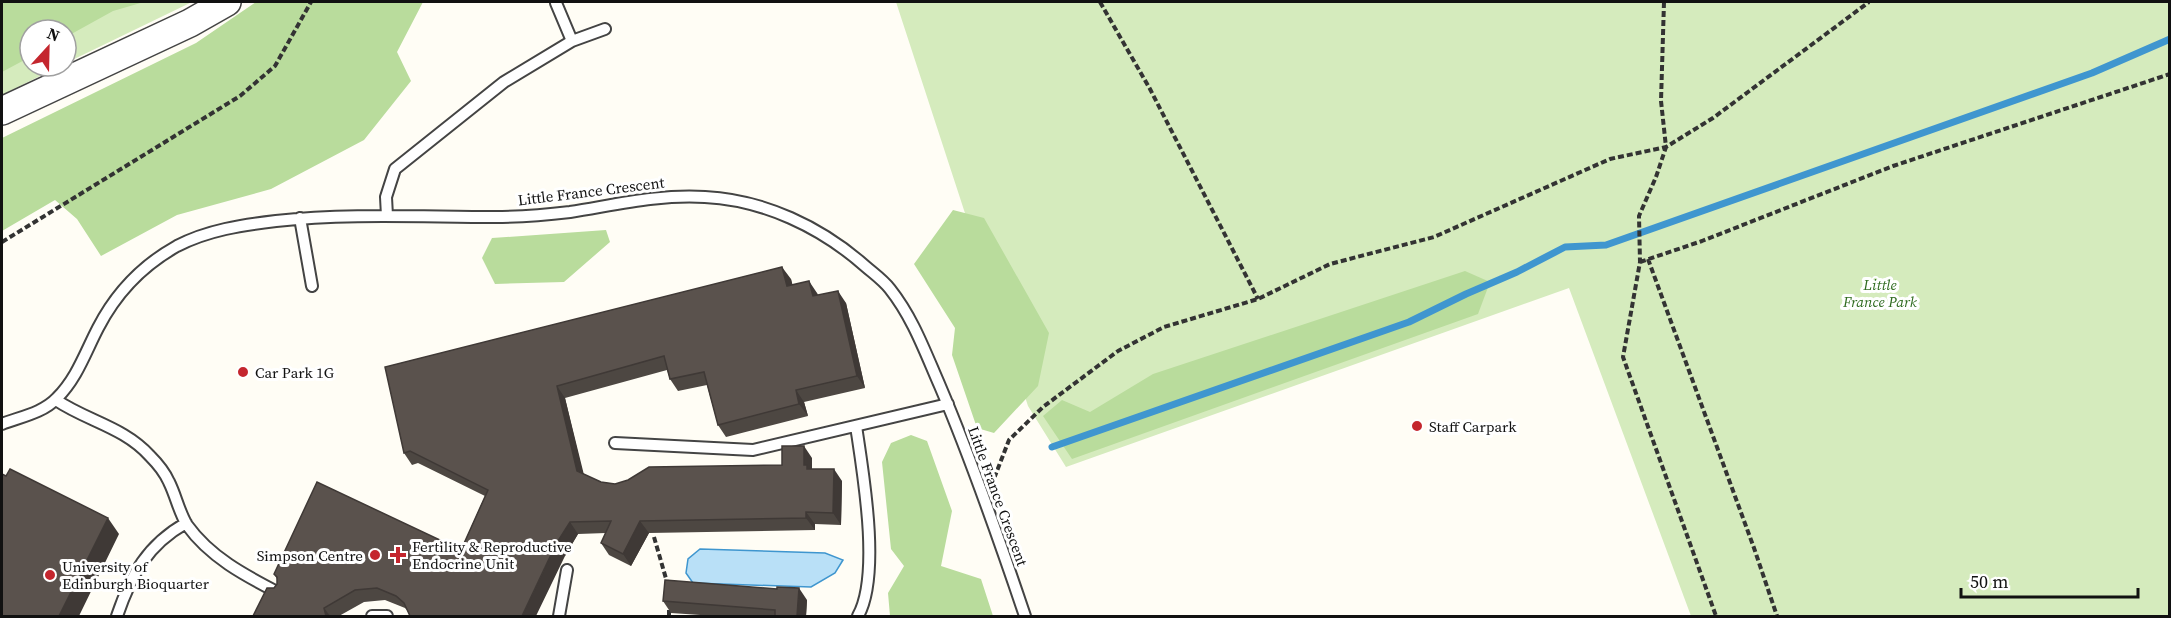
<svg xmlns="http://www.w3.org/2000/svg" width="2171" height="618" font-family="'Source Serif 4',serif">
  <rect width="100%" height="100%" fill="#fffdf5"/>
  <path fill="#d5ebbd" d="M 2,2 L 192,2 L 66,63 L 66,30 L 30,30 L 30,66 L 60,66 L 2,95 Z
    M 896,2 L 2169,2 L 2169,616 L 1691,616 L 1569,288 L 1066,467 L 1028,406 Z"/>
  <path fill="#b9dc9c" d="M 2,2 L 144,2 L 113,11 L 66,37 L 66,30 L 30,30 L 30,57 L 2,72 Z
    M 256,2 L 423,2 L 397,52 L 411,81 L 364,140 L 271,189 L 177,215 L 101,256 L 77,219 L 55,200 L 2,231 L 2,138 L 196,43 Z
    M 953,210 L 984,218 L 1049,333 L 1038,386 L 994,433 L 977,428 L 952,355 L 955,328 L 914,264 Z
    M 606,230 L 610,242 L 564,282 L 495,284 L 482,258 L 492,238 Z
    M 1465,271 L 1490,282 L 1478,314 L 1072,459 L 1043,416 L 1062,400 L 1090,412 L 1153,374 Z
    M 911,435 L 927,441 L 952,511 L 941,566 L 981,579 L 993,616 L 890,616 L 888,593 L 904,566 L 891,549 L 882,462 L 891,443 Z"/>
  <path fill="#b9e0f7" stroke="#3f96cf" stroke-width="1.5" d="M 700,549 L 825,553 L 843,560 L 835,573 L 811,587 L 693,583 L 686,573 L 688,559 Z"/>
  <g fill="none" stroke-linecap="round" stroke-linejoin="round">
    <path stroke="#3f96cf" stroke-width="7" d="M 1052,447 L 1409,322 L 1466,294 L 1517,272 L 1565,247 L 1606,245 L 2092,73 L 2170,39"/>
    <defs>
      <path id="service" d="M 556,3 L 572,41
        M 387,216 L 386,197 L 395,169 L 504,82 L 572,41 L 605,29
        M 300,218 L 312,286
        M 56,400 C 87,421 124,427 150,456 C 157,463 165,473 169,482 C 176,496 179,512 187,525 C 210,557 244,575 279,593
        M 2,424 C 20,417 43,413 57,398 C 77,378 85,353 98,328 C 116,293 143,265 177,246 C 208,230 242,225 276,221 C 348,213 422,217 495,217 C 519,217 545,215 570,212 C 615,205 659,194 705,197 C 764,200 821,227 865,266 C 873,273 883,280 890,289 C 913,318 925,352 940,386 C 972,461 999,539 1025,616
        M 856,426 C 863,473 881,575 858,616
        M 615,443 L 753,450 L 948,404
        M 117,616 C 131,575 147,545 186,523
        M 372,616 L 387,616
        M 559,616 L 567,570"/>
      <path id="tertiary" d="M 2,111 L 190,23 L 227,2"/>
    </defs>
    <use href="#service" stroke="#444" stroke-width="14"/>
    <use href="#tertiary" stroke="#444" stroke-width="30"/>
    <path stroke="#333" stroke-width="4" stroke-dasharray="6 3" stroke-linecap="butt" d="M 1100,2 L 1150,89 L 1258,299
      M 1664,2 L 1661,101 L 1666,147 L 1656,177 L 1639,216 L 1640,262 L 1623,357 L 1716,616
      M 2,242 L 240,96 L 275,66 L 311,2
      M 1648,259 L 1754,548 L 1777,616
      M 1640,262 L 1702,241 L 1893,166 L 2170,74
      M 993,477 L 995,476 L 1009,440 L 1043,407 L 1118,351 L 1164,327 L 1258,299 L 1330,264 L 1434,237 L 1610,159 L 1666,147 L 1713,118 L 1869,2
      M 654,537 L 667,582
      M 669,616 L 669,607"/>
    <use href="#service" stroke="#fff" stroke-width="10"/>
    <use href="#tertiary" stroke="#fff" stroke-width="27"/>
  </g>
  <path fill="#4d4742" d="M 791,279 L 792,285 L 817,293 L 818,295 L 846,303 L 865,388 L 804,402 L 808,416 L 726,437 L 718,425 L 707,385 L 678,391 L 670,379 L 667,370 L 565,398 L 583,474 L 601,482 L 615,484 L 782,465 L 812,458 L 812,469 L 842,481 L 841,525 L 815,524 L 815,530 L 649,533 L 631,566 L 609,555 L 601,543 L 606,533 L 578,534 L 565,556 L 407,610 L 405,608 L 385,600 L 364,602 L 339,616 L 253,616 L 277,584 L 277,579 L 274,574 L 461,550 L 485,496 L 418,463 L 412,465 L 404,453 Z
    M 807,600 L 806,616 L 715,616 L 671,613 L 663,601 Z"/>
  <path fill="#3f3936" d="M 782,267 L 791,279 L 796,298 L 787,286 Z
    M 809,281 L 817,293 L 821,308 L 813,296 Z
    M 838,291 L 846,303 L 865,388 L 857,376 Z
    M 557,386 L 565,398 L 586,483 L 577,471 Z
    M 796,390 L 804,402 L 808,416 L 799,404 Z
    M 804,446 L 812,458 L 812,472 L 816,477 L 804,465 Z
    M 834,469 L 842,481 L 841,525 L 833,513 Z
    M 806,512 L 815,524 L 815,530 L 806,518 Z
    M 108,518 L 119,534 L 79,616 L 59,616 Z
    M 640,521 L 649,533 L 631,566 L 623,554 Z
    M 570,522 L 578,534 L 565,556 L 536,616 L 522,616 L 556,544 Z
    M 799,588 L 807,600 L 806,616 L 797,616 Z
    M 324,608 L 330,616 L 326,616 Z"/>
  <path fill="#5a524d" stroke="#3f3936" stroke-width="1.5" d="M 782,267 L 787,286 L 809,281 L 813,296 L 838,291 L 857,376 L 796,390 L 799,404 L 718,425 L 704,372 L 670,379 L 664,356 L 557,386 L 577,471 L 601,482 L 615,484 L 628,480 L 649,467 L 782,465 L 782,446 L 804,446 L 804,465 L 807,465 L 807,469 L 834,469 L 833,513 L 806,512 L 806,518 L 640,521 L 623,554 L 601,543 L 611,521 L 570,522 L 556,544 L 522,616 L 410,616 L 404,603 L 396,596 L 377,588 L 355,590 L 324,608 L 326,616 L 253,616 L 267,588 L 274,588 L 277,584 L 277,577 L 274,574 L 317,482 L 461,550 L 488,490 L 410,451 L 404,453 L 385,367 Z
    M 10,469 L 108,518 L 59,616 L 2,616 L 2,474 L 6,476 Z
    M 665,580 L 777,589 L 777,587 L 799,588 L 797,616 L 775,616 L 775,610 L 663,601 Z"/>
  <g fill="#c4262e" stroke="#fff" stroke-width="2">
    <circle cx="243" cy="372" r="6"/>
    <circle cx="1417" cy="426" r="6"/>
    <circle cx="375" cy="555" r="6"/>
    <path d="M395 546h6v6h6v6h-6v6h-6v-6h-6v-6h6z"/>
    <circle cx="50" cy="575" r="6"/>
  </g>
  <g text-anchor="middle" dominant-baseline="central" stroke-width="6" stroke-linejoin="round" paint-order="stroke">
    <g font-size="15" fill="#111" stroke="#fff">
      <text transform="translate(591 191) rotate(-7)">Little France Crescent</text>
      <text transform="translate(998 496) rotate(70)">Little France Crescent</text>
    </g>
    <g font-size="15" font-style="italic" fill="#2f6b1f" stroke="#fff">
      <text x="1880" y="284">Little<tspan x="1880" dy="17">France Park</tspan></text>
    </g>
    <g font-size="15" fill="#111" stroke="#fff" text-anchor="start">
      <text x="255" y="372">Car Park 1G</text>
      <text x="1429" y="426">Staff Carpark</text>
      <text x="412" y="546">Fertility &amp; Reproductive<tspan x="412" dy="17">Endocrine Unit</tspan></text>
      <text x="363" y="555" text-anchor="end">Simpson Centre</text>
      <text x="62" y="566">University of<tspan x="62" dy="17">Edinburgh Bioquarter</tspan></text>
    </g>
  </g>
  <rect width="2171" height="618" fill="none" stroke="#111111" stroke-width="6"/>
  <g transform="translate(48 48) rotate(22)"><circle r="28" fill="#ffffff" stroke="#a0a0a0" stroke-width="1.5"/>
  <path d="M0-4.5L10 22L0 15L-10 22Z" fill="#c4262e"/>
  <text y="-9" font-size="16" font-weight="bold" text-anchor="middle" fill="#111111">N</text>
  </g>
  <path d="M1961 588v9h177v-9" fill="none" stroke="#111111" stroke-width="3"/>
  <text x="1970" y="588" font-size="18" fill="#111111" stroke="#ffffff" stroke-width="4.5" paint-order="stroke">50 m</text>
</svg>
